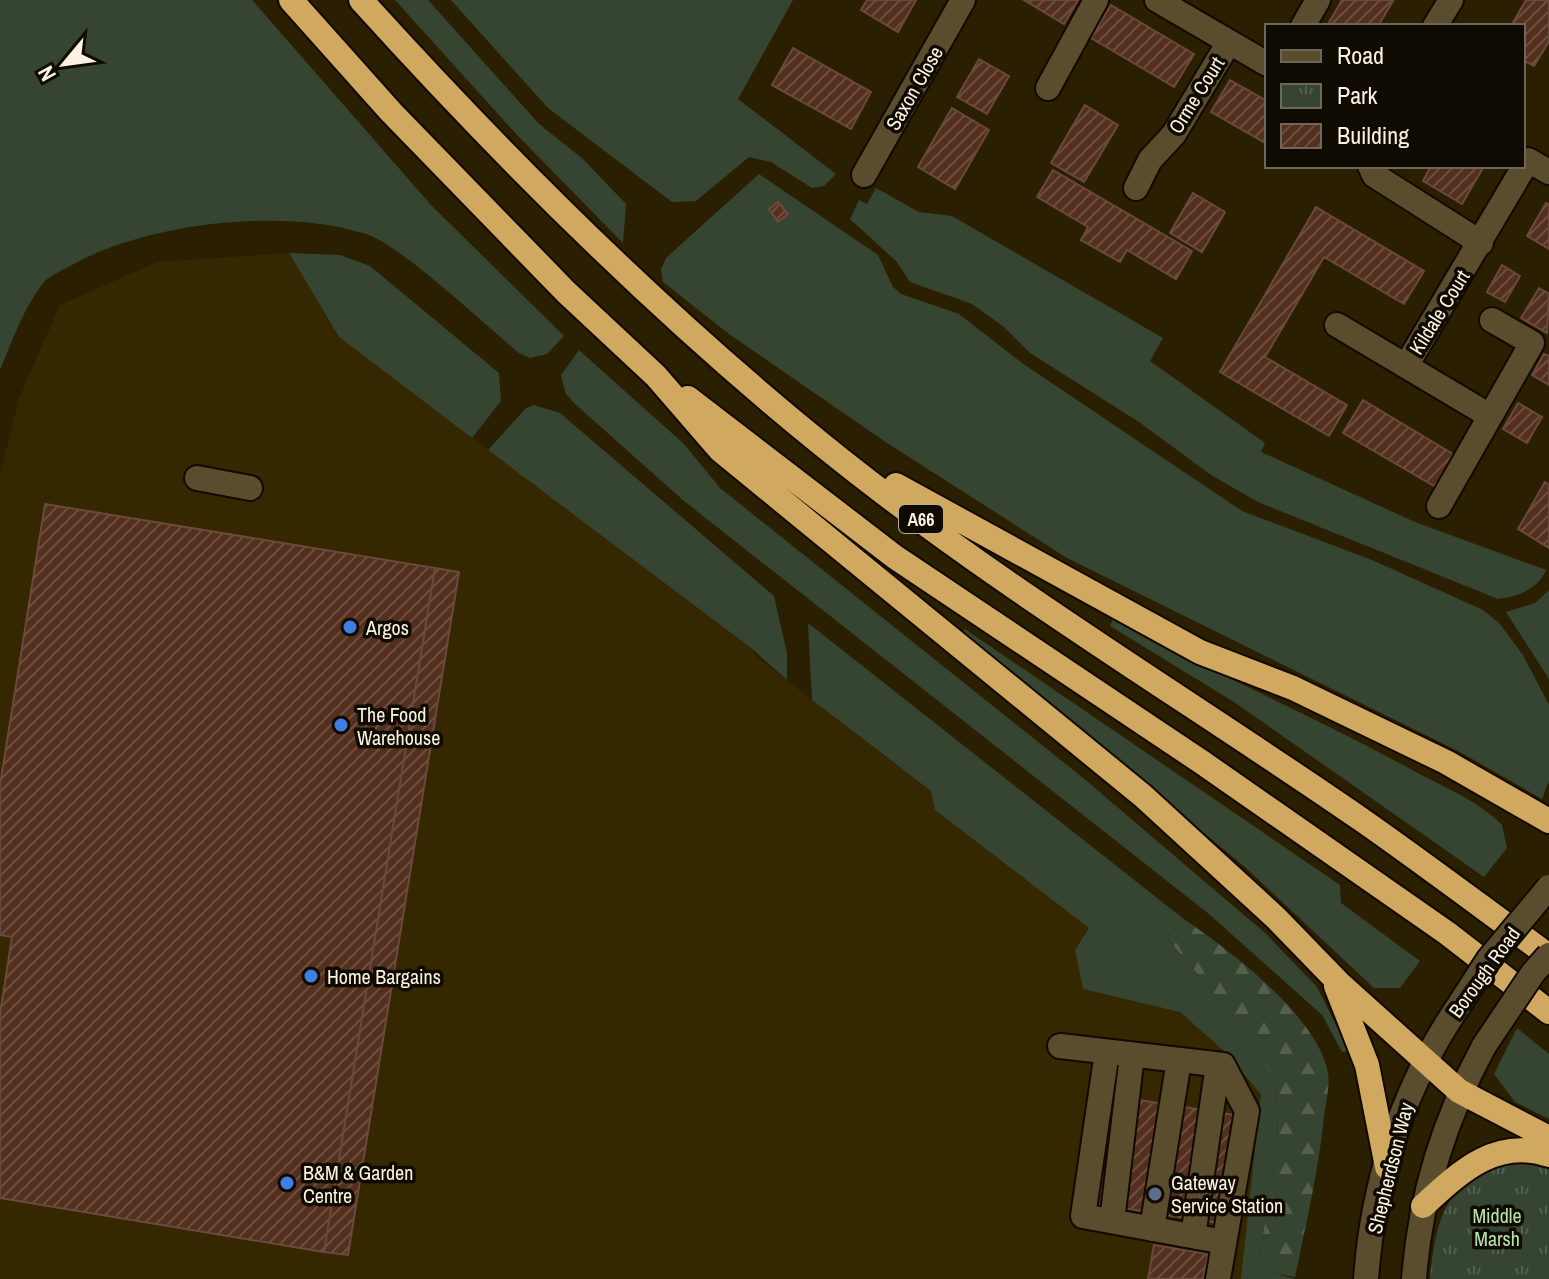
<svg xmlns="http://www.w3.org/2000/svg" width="1549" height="1279" font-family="'Archivo Narrow',sans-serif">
  <defs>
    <pattern id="forest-firs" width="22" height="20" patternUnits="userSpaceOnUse" patternTransform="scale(2)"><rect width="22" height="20" fill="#364532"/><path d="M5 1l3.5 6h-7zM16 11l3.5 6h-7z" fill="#54604f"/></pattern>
    <pattern id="park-tufts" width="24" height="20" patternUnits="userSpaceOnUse" patternTransform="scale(2)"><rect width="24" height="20" fill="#364532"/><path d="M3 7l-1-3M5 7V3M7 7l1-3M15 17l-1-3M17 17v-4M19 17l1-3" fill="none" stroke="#54604f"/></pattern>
    <pattern id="building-hatch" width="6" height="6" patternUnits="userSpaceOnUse" patternTransform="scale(2)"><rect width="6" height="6" fill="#532f1e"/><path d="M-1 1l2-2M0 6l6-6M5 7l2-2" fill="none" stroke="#6d4e3e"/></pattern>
  </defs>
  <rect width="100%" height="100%" fill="#2b1f01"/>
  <path fill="#352700" d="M 289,253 L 339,337 L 751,648 L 758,658 L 883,755 L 1207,997 L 1268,1079 L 1258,1279 L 0,1279 L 0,474 L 19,398 L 60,305 L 157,262 Z"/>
  <path fill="#364532" d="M 0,0 L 252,0 L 431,205 L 564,336 L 547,354 L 530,358 L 519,353 C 486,326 401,245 366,234 C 284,207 148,223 74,264 C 65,269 50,275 43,283 C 24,308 12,341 0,370 Z
    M 395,0 L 428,0 L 539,124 L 583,159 L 626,204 L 623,243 L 517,135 Z
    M 451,0 L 793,0 L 738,99 L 836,174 L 824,186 L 812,188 L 771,162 L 749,157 L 696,201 L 672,202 L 548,108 Z
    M 759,174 L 878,255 L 893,287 L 901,294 L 959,314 L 1022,363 L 1242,511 L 1372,560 L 1483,610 L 1499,623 L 1523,655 L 1549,705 L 1549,781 L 1542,799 L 1460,752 L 1067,558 L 887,443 L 729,334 L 663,282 L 661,269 L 666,258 Z
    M 876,188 L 919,212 L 952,216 L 1163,338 L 1150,361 L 1265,443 L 1261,452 L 1415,522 L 1546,570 C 1537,590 1519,596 1498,599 L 1258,502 L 1211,475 L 1139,422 L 1030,353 L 1004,327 L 972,304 L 910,282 L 896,261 L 850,219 L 859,200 L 867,204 Z
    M 289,253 L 340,255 L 370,266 L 499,373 L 501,401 L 472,438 L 339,337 Z
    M 579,350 L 684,444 L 720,488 L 1082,777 L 1265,933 L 1317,987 L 1349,1051 L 1342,1052 L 1322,1015 L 1209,914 L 684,501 L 574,403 L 566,394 L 561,375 Z
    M 534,405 L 560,413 L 774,596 L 787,653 L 787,680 L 751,648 L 488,450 L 526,408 Z
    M 1549,590 L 1549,679 L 1506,612 L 1535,603 Z
    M 1113,619 C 1212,672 1315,717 1414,771 C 1443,787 1479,801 1502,825 L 1507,848 L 1484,877 L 1234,702 L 1110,626 Z
    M 808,623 L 1185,920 L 1166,937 L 1248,1033 L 1276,1085 L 1278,1140 L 1259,1259 L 1276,1274 L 1295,1279 L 1241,1279 L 1261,1094 L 1224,1051 L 1180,1012 L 1083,989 L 1075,950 L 1089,928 L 935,810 L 931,791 L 812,700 Z
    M 965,629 L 1340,885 L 1341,903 L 1420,961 L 1400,988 L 1374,988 L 1245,867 L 961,633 Z
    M 1517,1028 L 1549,1054 L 1549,1119 L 1515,1102 L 1494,1074 Z"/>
  <path fill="url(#forest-firs)" d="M 1185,920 C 1231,951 1318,1017 1328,1073 C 1330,1086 1326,1102 1324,1115 C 1319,1170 1306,1223 1295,1277 L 1276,1274 L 1259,1259 L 1278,1140 L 1276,1085 L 1248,1033 L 1166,937 Z"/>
  <path fill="url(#park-tufts)" d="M 1539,1160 L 1549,1165 L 1549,1279 L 1430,1279 C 1436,1203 1457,1163 1539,1160 Z"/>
  <path fill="url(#building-hatch)" stroke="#6a4a3c" stroke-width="2" d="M 867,0 L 916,0 L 898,32 L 861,10 Z
    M 1024,0 L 1078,0 L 1064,24 Z
    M 1342,0 L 1391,0 L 1393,1 L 1378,26 L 1327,26 Z
    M 1526,0 L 1549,0 L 1549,41 L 1534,66 L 1523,60 L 1523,26 L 1511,26 Z
    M 1111,5 L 1194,54 L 1174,87 L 1091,38 Z
    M 793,48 L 871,92 L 851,129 L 772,85 Z
    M 979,59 L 1009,76 L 987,114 L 957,97 Z
    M 1230,80 L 1267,101 L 1267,144 L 1211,112 Z
    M 1085,105 L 1118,125 L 1084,182 L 1051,163 Z
    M 952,108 L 989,130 L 955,189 L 918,167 Z
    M 1431,166 L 1484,166 L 1462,204 L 1423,181 Z
    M 1053,170 L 1192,251 L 1176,279 L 1127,250 L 1120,262 L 1081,240 L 1088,227 L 1037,197 Z
    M 1193,193 L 1225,212 L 1202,252 L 1170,233 Z
    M 778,202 L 788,214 L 778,222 L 769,209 Z
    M 1546,203 L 1549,204 L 1549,249 L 1527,236 Z
    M 1316,207 L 1424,271 L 1404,304 L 1324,257 L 1265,357 L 1347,405 L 1329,436 L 1220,372 Z
    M 1502,265 L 1520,276 L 1505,302 L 1487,292 Z
    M 1539,288 L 1549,294 L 1547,333 L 1521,318 Z
    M 1544,354 L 1549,356 L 1549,385 L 1532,375 Z
    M 1363,400 L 1458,457 L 1439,489 L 1343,433 Z
    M 1518,403 L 1542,417 L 1527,443 L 1503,429 Z
    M 1545,482 L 1549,485 L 1549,548 L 1518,529 Z
    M 45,504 L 435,568 L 324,1252 L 0,1198 L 0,1014 L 12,937 L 0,935 L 0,785 Z
    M 435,568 L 459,572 L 348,1255 L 324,1252 Z
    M 1095,1093 L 1235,1115 L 1218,1223 L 1078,1201 Z
    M 1154,1245 L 1208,1254 L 1203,1279 L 1148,1279 Z"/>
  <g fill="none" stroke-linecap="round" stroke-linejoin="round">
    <defs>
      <path id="minor" d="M 1157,0 L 1267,64
        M 1303,26 L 1318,0
        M 1435,26 L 1451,0
        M 1048,88 L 1096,0
        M 1370,166 L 1374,175 L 1481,243
        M 864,175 L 963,0
        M 1136,188 L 1150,160 L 1174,134 L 1229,42
        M 1337,325 L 1490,416
        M 1406,366 L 1528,160 L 1549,172
        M 197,478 L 250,488
        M 1439,506 L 1532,343 L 1492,320
        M 1060,1046 L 1223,1065 L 1247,1111 L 1218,1279
        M 1107,1052 L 1083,1216 L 1224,1242
        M 1112,1221 L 1132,1055
        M 1152,1229 L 1179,1060
        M 1193,1236 L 1218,1065
        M 1366,1279 C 1372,1189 1400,1098 1448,1022
        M 1414,1279 C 1420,1197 1445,1118 1484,1046"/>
      <path id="highway" d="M 291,0 L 391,112 L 566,292 L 656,376 L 720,450 L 1143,796 L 1276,918 L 1341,985 L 1459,1091 L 1549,1138
        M 361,0 C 503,157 655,309 820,443 C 991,582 1181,695 1362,820 C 1425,864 1487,911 1549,956
        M 688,398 L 895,557 L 1203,763 L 1447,933 L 1549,1012
        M 896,485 L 1200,652 L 1293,688 L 1446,762 L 1549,821
        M 1336,986 L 1367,1065 L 1387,1167
        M 1423,1206 C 1460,1172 1496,1137 1549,1155"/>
    </defs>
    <use href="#minor" stroke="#120900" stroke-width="28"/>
    <use href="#highway" stroke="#120900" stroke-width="28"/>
    <use href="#minor" stroke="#5a4d2e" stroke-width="24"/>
    <use href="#highway" stroke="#d1a860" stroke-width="24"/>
    <defs>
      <path id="minor-bridge" d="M 1448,1022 L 1489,959 L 1549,887
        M 1484,1046 L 1533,973 L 1549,955"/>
    </defs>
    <use href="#minor-bridge" stroke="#120900" stroke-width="28" stroke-linecap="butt"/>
    <use href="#minor-bridge" stroke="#5a4d2e" stroke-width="24"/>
  </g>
  <g fill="#3f7fe0" stroke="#0f0a02" stroke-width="3">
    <circle cx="350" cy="627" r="8"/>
    <circle cx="341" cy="725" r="8"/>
    <circle cx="311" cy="976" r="8"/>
    <circle cx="287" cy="1183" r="8"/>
  </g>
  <circle fill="#5c6f8a" stroke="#0f0a02" stroke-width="3" cx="1155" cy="1194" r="8"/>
  <g text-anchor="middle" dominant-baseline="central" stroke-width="7" stroke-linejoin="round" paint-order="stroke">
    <rect fill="#0f0a02" stroke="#b4ad9e" stroke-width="2" x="899" y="505" width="44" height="28" rx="6"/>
    <g font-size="18" font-weight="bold" fill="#faf3e1">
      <text x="921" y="519">A66</text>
    </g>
    <g font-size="20" fill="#faf3e1" stroke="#0f0a02">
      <text transform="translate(914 88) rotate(-60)">Saxon Close</text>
      <text transform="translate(1196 95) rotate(-58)">Orme Court</text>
      <text transform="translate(1439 312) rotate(-58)">Kildale Court</text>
      <text transform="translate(1484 972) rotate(-54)">Borough Road</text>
      <text transform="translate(1390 1168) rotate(-76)">Shepherdson Way</text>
    </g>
    <g font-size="20" fill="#faf3e1" stroke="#0f0a02" text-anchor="start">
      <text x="366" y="627">Argos</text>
      <text x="357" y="714">The Food<tspan x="357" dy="23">Warehouse</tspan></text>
      <text x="327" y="976">Home Bargains</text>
      <text x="303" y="1172">B&amp;M &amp; Garden<tspan x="303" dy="23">Centre</tspan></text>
      <text x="1171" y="1182">Gateway<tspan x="1171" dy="23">Service Station</tspan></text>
    </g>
    <g font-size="20" fill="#b6e3aa" stroke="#0f0a02">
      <text x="1497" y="1215">Middle<tspan x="1497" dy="23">Marsh</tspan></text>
    </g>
  </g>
  <rect x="1265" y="24" width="260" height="144" fill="#0f0a02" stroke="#6d675b" stroke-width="2"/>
  <rect x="1281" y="50" width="40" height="12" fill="#5a4d2e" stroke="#6d675b" stroke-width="2"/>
  <text x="1337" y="64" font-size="24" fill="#faf3e1">Road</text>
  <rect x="1281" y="84" width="40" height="24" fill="url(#park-tufts)" stroke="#6d675b" stroke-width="2"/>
  <text x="1337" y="104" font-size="24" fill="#faf3e1">Park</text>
  <rect x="1281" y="124" width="40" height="24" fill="url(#building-hatch)" stroke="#6d675b" stroke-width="2"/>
  <text x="1337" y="144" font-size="24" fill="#faf3e1">Building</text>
  <g transform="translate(64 64) rotate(241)" stroke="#0f0a02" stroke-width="6" paint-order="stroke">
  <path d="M0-6L14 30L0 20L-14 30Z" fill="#faf3e1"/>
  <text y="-12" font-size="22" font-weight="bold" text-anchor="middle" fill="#faf3e1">N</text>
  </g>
</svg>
